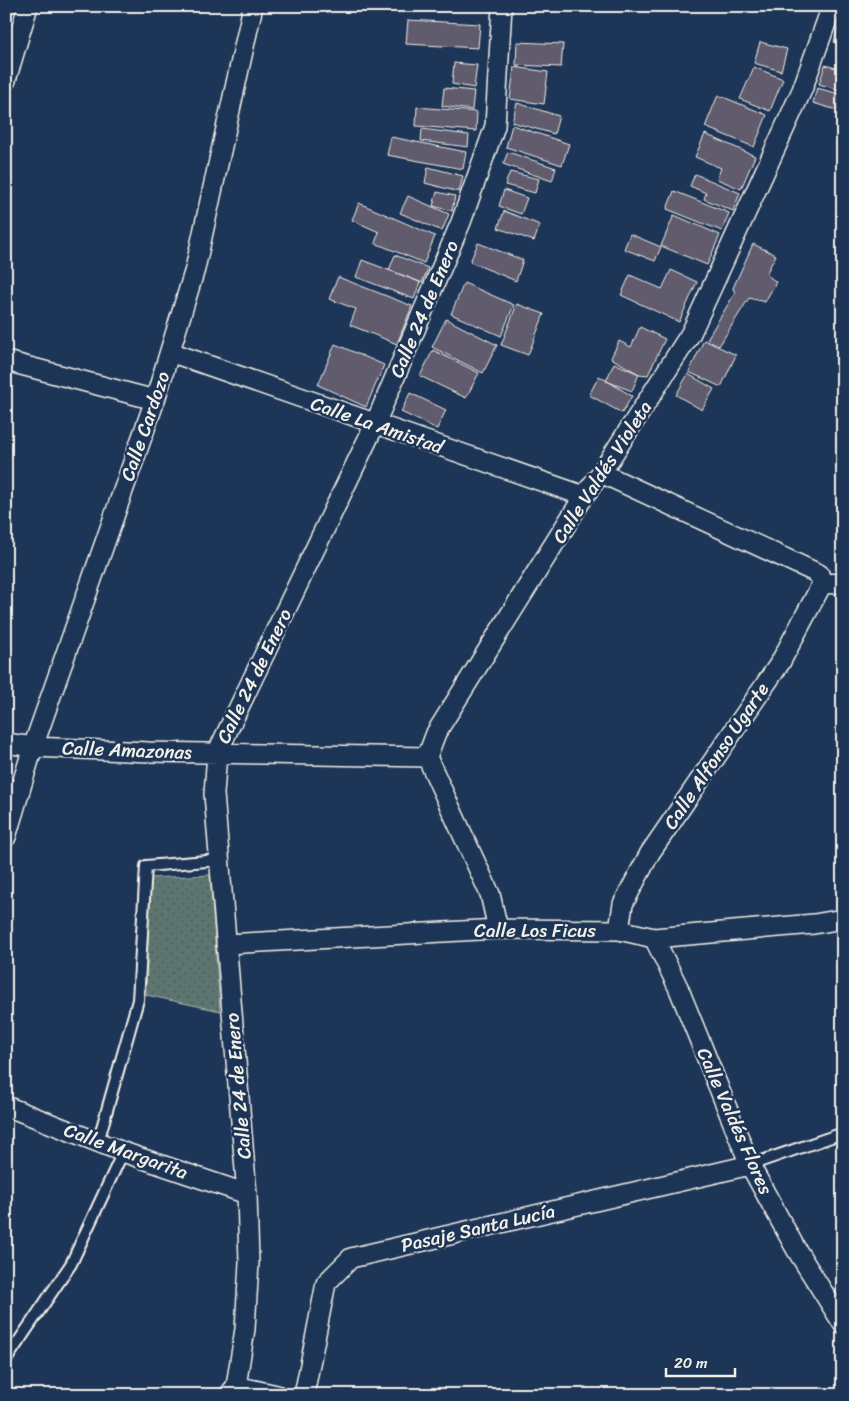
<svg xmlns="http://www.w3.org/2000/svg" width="849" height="1401" font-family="Sriracha,sans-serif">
  <defs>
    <pattern id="green-dots" width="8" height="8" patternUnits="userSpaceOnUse" patternTransform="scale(1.25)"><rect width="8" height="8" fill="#5d746f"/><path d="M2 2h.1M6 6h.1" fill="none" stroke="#525c58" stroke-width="1.8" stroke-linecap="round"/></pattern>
  </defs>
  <rect width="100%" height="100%" fill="#1d3557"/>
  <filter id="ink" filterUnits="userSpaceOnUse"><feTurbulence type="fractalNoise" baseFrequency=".02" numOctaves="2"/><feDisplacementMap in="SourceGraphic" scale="10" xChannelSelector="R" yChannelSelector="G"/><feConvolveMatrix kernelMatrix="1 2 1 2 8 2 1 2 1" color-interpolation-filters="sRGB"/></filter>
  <g filter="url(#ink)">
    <path fill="url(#green-dots)" stroke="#a8b2ac" d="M 210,875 L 220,1011 L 146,995 L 150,878 Z"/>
    <path fill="#605b6e" stroke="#f4f1e8" d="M 408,20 L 480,24 L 478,48 L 406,44 Z
      M 839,23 L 843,24 L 843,46 L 834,42 Z
      M 517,42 L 563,44 L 561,67 L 516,65 Z
      M 760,42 L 787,49 L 781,71 L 754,63 Z
      M 454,63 L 477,65 L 474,88 L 452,84 Z
      M 825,65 L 843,70 L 843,91 L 819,84 Z
      M 514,67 L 548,72 L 544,104 L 510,99 Z
      M 754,67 L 783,79 L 770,111 L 740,99 Z
      M 444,88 L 474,91 L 472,110 L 442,106 Z
      M 817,88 L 843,95 L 840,111 L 813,103 Z
      M 718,95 L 767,115 L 754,147 L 705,127 Z
      M 517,103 L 559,116 L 554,134 L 512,122 Z
      M 417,107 L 477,112 L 476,131 L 416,126 Z
      M 512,125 L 569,144 L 562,165 L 506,147 Z
      M 422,129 L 469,135 L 468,147 L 421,141 Z
      M 705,134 L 755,156 L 741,189 L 717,179 L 721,168 L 695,157 Z
      M 391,137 L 466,152 L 463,169 L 387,155 Z
      M 508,152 L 556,168 L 552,181 L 503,164 Z
      M 428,167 L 463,176 L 459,192 L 425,183 Z
      M 510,172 L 539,179 L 535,193 L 505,185 Z
      M 695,174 L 740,193 L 733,211 L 704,199 L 706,193 L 690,186 Z
      M 504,190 L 527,198 L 521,214 L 499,206 Z
      M 674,191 L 729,213 L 722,231 L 667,209 Z
      M 437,192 L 455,196 L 452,211 L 433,206 Z
      M 408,196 L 449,214 L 442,231 L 400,213 Z
      M 359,203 L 435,236 L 424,263 L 375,243 L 379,232 L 352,220 Z
      M 504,211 L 540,225 L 534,241 L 498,228 Z
      M 674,215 L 720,235 L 707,265 L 661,246 Z
      M 630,234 L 661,247 L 655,261 L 624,249 Z
      M 478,243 L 523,260 L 516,281 L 470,262 Z
      M 753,244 L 776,255 L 766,274 L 776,282 L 765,302 L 749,298 L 719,346 L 707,339 L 735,293 L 733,288 Z
      M 395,255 L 428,268 L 422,283 L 389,270 Z
      M 362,260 L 420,282 L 414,299 L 356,277 Z
      M 671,270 L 697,282 L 679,322 L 621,295 L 630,275 L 662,289 Z
      M 338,277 L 412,306 L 397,344 L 350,325 L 356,309 L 329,299 Z
      M 464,283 L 514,305 L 501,336 L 451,314 Z
      M 517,304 L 544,314 L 528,355 L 501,345 Z
      M 446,319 L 497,345 L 483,373 L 432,347 Z
      M 640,327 L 665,339 L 648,375 L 639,374 L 611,358 L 619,341 L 631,347 Z
      M 704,340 L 736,355 L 721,387 L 689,372 Z
      M 335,344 L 384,365 L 366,407 L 318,385 Z
      M 433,350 L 479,373 L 466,398 L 420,376 Z
      M 614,363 L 639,374 L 632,391 L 606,381 Z
      M 688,374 L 714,389 L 702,410 L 676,395 Z
      M 599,376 L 632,396 L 622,413 L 589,395 Z
      M 410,393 L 446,410 L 437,429 L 401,412 Z"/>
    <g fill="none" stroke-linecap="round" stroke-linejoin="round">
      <defs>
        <path id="lane" d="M 98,1142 L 138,1000 L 146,866 L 219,860
          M 750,1165 L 843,1133
          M 6,1360 L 71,1264 L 123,1152"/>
        <path id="street" d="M 6,80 L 28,6
          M 170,352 L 584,496
          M 6,361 L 155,400
          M 601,473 L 819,574 L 822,584
          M 822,584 L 843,583
          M 6,743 L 33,747 L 149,752 L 427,757
          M 6,837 L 33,747 L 155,400 L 195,269 L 253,6
          M 498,929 L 490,894 L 427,757 L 436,733 L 584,496 L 601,473 L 691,333 L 802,90 L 832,6
          M 619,930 L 623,904 L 650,853 L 780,663 L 822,584
          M 654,938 L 678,987 L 750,1165 L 796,1249 L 843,1324
          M 226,944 L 498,929 L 619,930 L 654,938 L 814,924 L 843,919
          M 6,1106 L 123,1152 L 247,1194
          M 236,1386 L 277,1395
          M 229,1395 L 236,1386 L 245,1329 L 249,1263 L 247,1194 L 214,794 L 217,753 L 375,424 L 461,222 L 495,126 L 502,6
          M 304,1395 L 326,1283 L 351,1258 L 750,1165"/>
      </defs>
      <use href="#lane" stroke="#f4f1e8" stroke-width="14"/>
      <use href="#street" stroke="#f4f1e8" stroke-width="22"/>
      <use href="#lane" stroke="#1d3557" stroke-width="10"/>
      <use href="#street" stroke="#1d3557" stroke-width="19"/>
    </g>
  </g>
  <g text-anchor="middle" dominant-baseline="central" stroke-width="5" stroke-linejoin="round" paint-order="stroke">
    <g font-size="19" fill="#f4f1e8" stroke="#1d3557">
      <text transform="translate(424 309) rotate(-67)">Calle 24 de Enero</text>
      <text transform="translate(377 425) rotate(19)">Calle La Amistad</text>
      <text transform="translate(145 426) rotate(-71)">Calle Cardozo</text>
      <text transform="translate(602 472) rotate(-57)">Calle Valdés Violeta</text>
      <text transform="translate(254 676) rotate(-64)">Calle 24 de Enero</text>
      <text transform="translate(127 750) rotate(2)">Calle Amazonas</text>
      <text transform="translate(716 756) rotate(-56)">Calle Alfonso Ugarte</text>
      <text x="535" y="930">Calle Los Ficus</text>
      <text transform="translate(238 1086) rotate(-95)">Calle 24 de Enero</text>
      <text transform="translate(735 1121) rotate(66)">Calle Valdés Flores</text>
      <text transform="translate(126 1151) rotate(20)">Calle Margarita</text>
      <text transform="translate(478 1228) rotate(-13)">Pasaje Santa Lucía</text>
    </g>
  </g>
  <rect width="849" height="1401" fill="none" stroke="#1d3557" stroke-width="25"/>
  <rect x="12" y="12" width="824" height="1376" fill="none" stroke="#f4f1e8" stroke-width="2" filter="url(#ink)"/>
  <path d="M666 1368v8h69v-8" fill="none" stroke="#f4f1e8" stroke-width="2.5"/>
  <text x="674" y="1368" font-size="15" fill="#f4f1e8" stroke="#1d3557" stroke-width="4" paint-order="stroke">20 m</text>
</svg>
